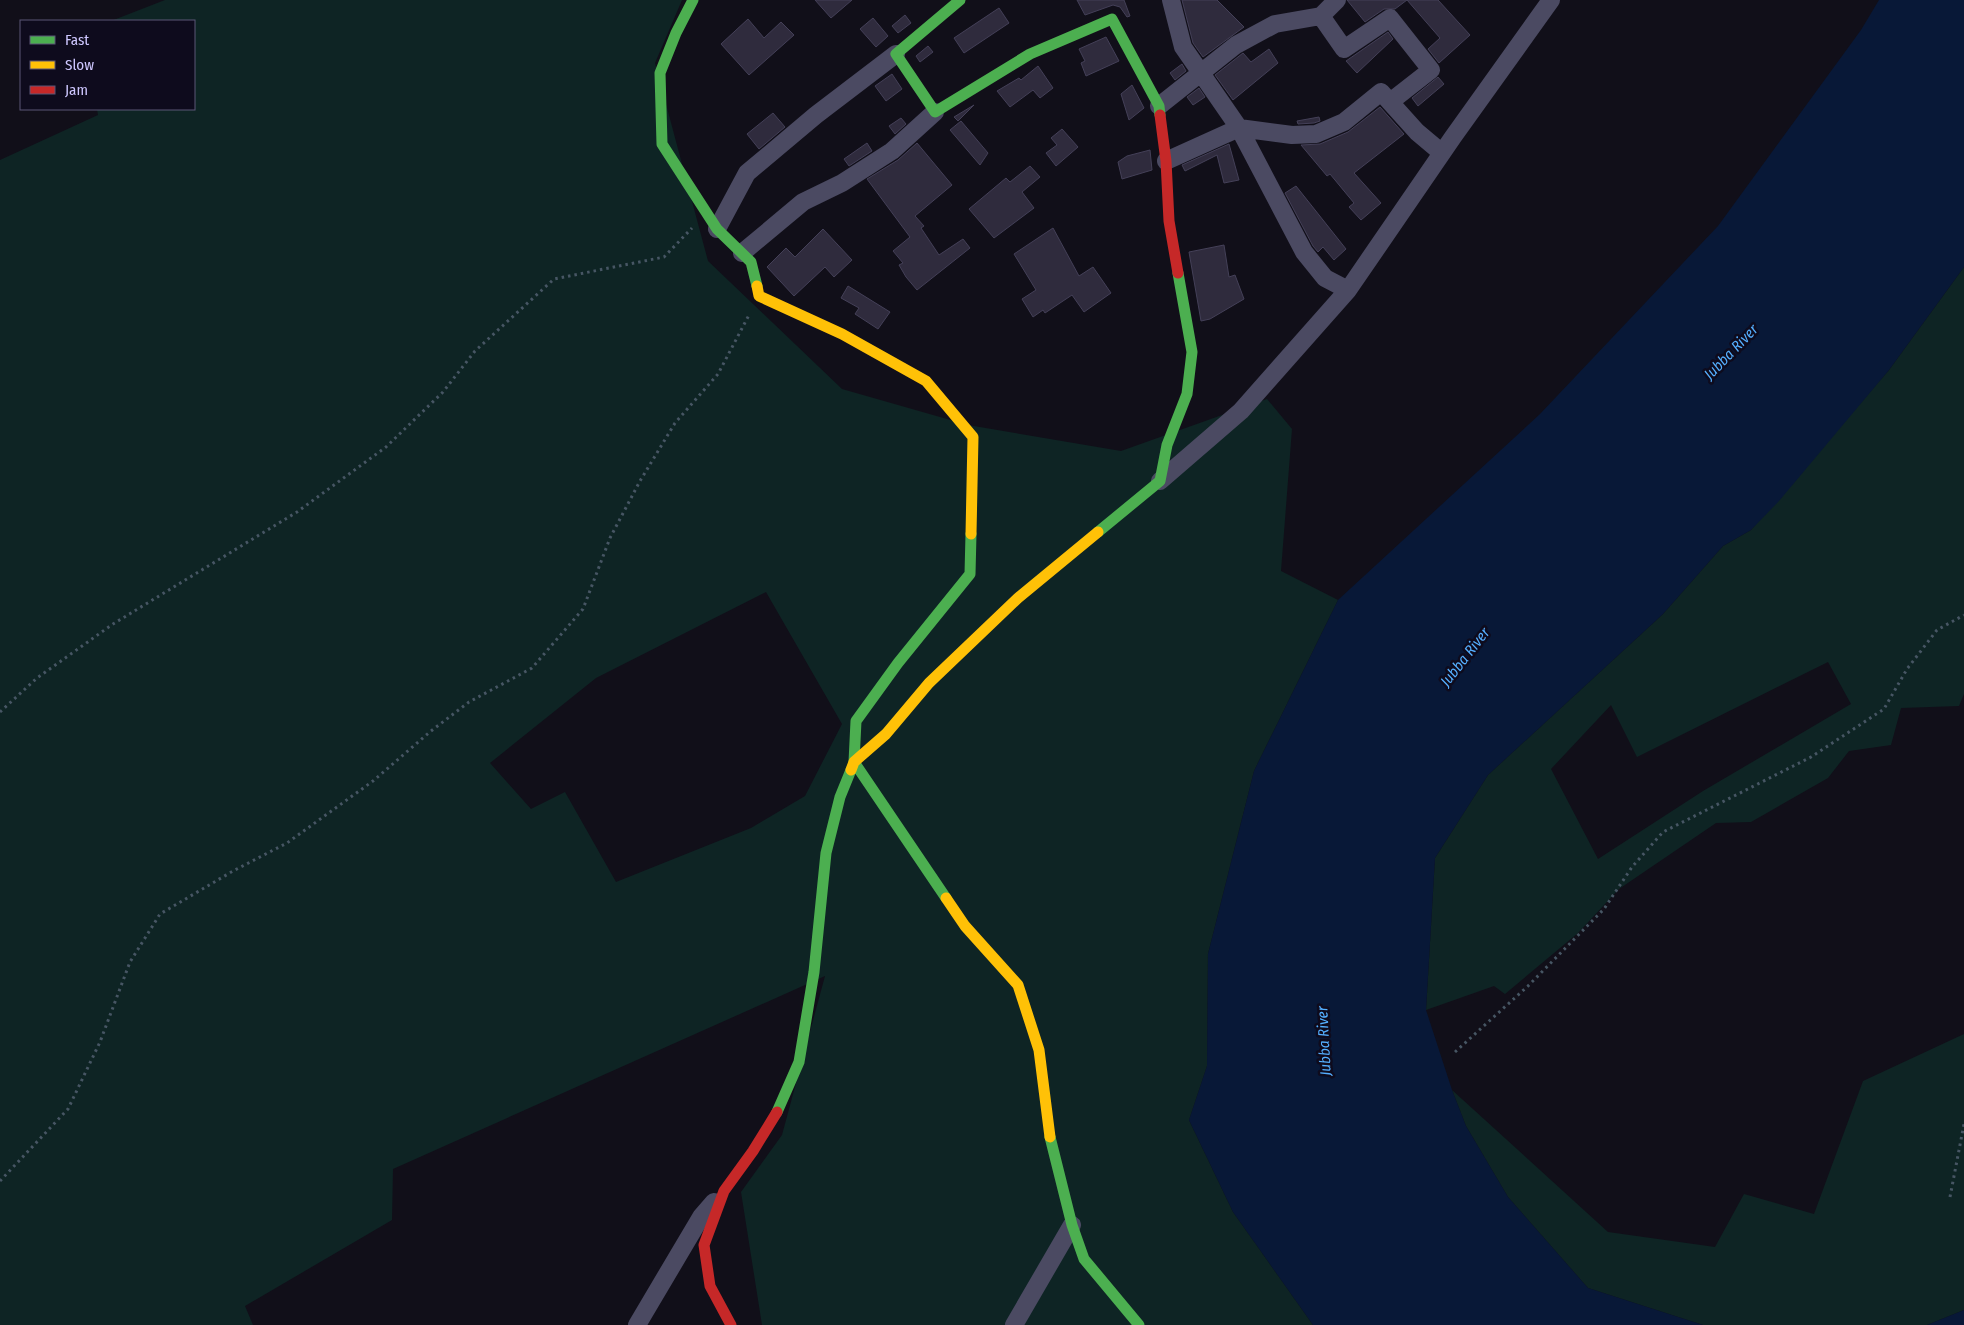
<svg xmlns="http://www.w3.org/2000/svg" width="1964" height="1325" font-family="'Fira Sans Condensed',sans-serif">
  <rect width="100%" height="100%" fill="#110f19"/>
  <path fill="#0e2424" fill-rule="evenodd" d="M 165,0 L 682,0 L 655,63 L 708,261 L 842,389 L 968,425 L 1121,451 L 1267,399 L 1292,429 L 1281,571 L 1338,600 L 1254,771 L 1208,954 L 1207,1066 L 1189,1120 L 1233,1212 L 1313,1325 L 762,1325 L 741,1192 L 782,1135 L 825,976 L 393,1169 L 392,1220 L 245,1306 L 253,1325 L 0,1325 L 0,160 L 98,115 L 97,109 L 194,109 L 194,21 L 111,21 ZM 766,592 L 842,724 L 805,796 L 751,828 L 616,882 L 565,792 L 531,809 L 490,763 L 596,678 Z
    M 1964,267 L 1964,694 L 1959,706 L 1901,708 L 1891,745 L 1849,751 L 1828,778 L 1751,822 L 1716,823 L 1619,889 L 1578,933 L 1505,994 L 1494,986 L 1426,1010 L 1435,858 L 1488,775 L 1663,614 L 1723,546 L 1751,530 L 1889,370 ZM 1828,662 L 1851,704 L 1703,791 L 1598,859 L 1551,769 L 1611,705 L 1637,757 Z
    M 1964,1034 L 1964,1310 L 1927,1325 L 1703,1325 L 1588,1288 L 1508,1197 L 1466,1126 L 1452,1090 L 1608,1232 L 1715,1247 L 1744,1194 L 1814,1214 L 1863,1081 Z"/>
  <path fill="#081837" d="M 1879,0 L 1964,0 L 1964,267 L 1889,370 L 1779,501 L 1751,530 L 1723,546 L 1663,614 L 1488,775 L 1435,858 L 1426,1010 L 1452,1090 L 1466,1126 L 1508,1197 L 1588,1288 L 1703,1325 L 1313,1325 L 1233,1212 L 1189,1120 L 1207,1066 L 1208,954 L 1254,771 L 1338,600 L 1540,414 L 1718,226 L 1861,30 Z
    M 1964,1310 L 1964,1325 L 1927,1325 Z"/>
  <path fill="#2f2b3d" stroke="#444058" d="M 815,0 L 852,0 L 831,18 Z
    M 1077,0 L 1124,0 L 1130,16 L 1127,17 L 1120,7 L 1113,5 L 1085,15 Z
    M 1182,0 L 1217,0 L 1244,27 L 1203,57 L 1193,43 Z
    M 1347,0 L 1407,0 L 1395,9 L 1384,9 L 1365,22 Z
    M 1407,0 L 1438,0 L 1470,35 L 1439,63 L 1428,49 L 1440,38 Z
    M 999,8 L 1009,23 L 964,53 L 954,38 Z
    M 905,15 L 911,23 L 898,33 L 892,26 Z
    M 873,18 L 888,36 L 876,47 L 860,29 Z
    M 748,19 L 764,38 L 781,22 L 794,35 L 749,75 L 721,44 Z
    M 1388,32 L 1393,39 L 1357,73 L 1346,61 Z
    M 1106,37 L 1119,61 L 1086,76 L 1081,63 L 1085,61 L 1079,49 Z
    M 928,46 L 933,52 L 920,62 L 916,56 Z
    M 1269,49 L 1278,63 L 1233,100 L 1215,75 L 1243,53 L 1251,62 Z
    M 1182,64 L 1186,71 L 1175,80 L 1170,73 Z
    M 1038,66 L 1053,88 L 1040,98 L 1033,90 L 1010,107 L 997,91 L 1019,78 L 1021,80 Z
    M 892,74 L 902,89 L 886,101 L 875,86 Z
    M 1438,77 L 1444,84 L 1418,106 L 1412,98 Z
    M 1132,85 L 1144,108 L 1129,120 L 1121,94 Z
    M 1199,88 L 1205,97 L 1193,105 L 1187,97 Z
    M 974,105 L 958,121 L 954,117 Z
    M 1380,107 L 1404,134 L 1354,173 L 1381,203 L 1361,220 L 1349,207 L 1354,203 L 1330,174 L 1327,176 L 1301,145 L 1320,144 L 1348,132 Z
    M 773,113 L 785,127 L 759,149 L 747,134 Z
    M 1319,117 L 1320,121 L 1314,123 L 1298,124 L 1297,121 Z
    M 901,118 L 906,124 L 895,134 L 889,126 Z
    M 961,121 L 988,153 L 980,165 L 950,130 Z
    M 1062,129 L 1078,147 L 1056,166 L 1046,153 L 1057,145 L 1051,138 Z
    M 867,143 L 872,151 L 849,166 L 844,159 Z
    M 917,143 L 952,185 L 915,216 L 924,226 L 921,228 L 939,255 L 963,239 L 970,248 L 917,290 L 906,277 L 899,265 L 903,263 L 893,251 L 910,237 L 867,179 L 898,160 Z
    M 1229,144 L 1239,180 L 1224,183 L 1217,155 L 1185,171 L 1182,165 Z
    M 1150,150 L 1152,170 L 1122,179 L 1118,162 L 1127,156 Z
    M 1030,166 L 1040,177 L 1022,192 L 1034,208 L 994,238 L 969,209 L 1006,178 L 1010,182 Z
    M 1296,186 L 1346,249 L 1334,260 L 1323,247 L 1318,252 L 1313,246 L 1285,193 Z
    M 1053,228 L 1079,276 L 1093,267 L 1111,293 L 1084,312 L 1072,295 L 1045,313 L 1043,310 L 1033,317 L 1022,299 L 1036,290 L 1014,254 Z
    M 823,229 L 852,260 L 834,277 L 825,267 L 794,296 L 767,267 L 786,248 L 795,257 Z
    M 1224,245 L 1229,277 L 1235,275 L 1244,299 L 1210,319 L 1201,321 L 1189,252 Z
    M 848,286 L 890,312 L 878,329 L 855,314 L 859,308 L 841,298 Z"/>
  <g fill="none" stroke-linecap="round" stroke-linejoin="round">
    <path stroke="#475664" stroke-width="3" stroke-dasharray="2.5 4" stroke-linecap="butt" d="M 0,712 L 37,678 L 113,624 L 297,512 L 386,447 L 443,392 L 475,351 L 554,279 L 664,257 L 692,228
      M 1455,1052 L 1528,986 L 1604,909 L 1632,867 L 1663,832 L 1811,757 L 1884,709 L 1907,669 L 1937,630 L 1964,615
      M 0,1181 L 68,1109 L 100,1042 L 130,962 L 160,914 L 233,871 L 287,843 L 373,781 L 431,731 L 469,702 L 532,668 L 583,609 L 610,538 L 640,481 L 675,423 L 718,374 L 749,315
      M 1950,1197 L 1964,1124"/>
    <path stroke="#4b4a62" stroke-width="18" d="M 1171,0 L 1183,47 L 1239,128 L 1304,252 L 1325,278 L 1348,290
      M 1321,16 L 1337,0
      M 1159,106 L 1236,45 L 1275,24 L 1321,16 L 1344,49 L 1390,18 L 1431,70 L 1390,102
      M 1166,161 L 1239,128 L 1292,135 L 1316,134 L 1344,122 L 1381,92 L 1417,132 L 1442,153
      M 717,229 L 747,173 L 816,115 L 896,54
      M 742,253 L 803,202 L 842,183 L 892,151 L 935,112
      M 1160,481 L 1241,411 L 1348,290 L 1453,137 L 1551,0
      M 637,1325 L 701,1217 L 714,1202
      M 1014,1325 L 1072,1225"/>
    <path stroke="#4caf50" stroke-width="11" d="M 693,0 L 676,33 L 660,73 L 662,144 L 717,229 L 751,262 L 757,286
      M 960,0 L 896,54 L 935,112 L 1030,54 L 1112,19 L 1159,106 L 1160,115
      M 1098,532 L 1160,481 L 1167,445 L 1187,394 L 1192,352 L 1178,273
      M 946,898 L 854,762 L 856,721 L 898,663 L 970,574 L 971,534
      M 777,1112 L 799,1062 L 814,972 L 826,853 L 840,797 L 851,770
      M 1050,1137 L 1072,1225 L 1084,1259 L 1139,1325"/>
    <path stroke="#ffc107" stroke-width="11" d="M 757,286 L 759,296 L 842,334 L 926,381 L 973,437 L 971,534
      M 851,770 L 854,762 L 886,734 L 929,683 L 1018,598 L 1098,532
      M 946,898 L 965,926 L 1018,985 L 1039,1050 L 1050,1137"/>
    <path stroke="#c62828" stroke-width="11" d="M 1160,115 L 1166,161 L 1169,221 L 1178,273
      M 731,1325 L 710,1286 L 704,1245 L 724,1191 L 753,1151 L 777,1112"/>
  </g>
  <g text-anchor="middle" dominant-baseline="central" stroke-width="5" stroke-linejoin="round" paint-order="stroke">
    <g font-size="15" font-style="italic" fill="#55afff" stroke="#0e0b1d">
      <text transform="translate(1731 352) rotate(-46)">Jubba River</text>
      <text transform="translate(1465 657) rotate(-52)">Jubba River</text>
      <text transform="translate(1324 1041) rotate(-93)">Jubba River</text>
    </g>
  </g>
  <rect x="20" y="20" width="175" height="90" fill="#0e0b1d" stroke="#5b5677"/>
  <rect x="30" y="36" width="25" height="8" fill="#4caf50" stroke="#5b5677"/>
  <text x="65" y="45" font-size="15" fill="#cec7ff">Fast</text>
  <rect x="30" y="61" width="25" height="8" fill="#ffc107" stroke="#5b5677"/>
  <text x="65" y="70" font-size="15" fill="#cec7ff">Slow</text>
  <rect x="30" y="86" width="25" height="8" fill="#c62828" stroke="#5b5677"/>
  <text x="65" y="95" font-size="15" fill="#cec7ff">Jam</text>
</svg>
